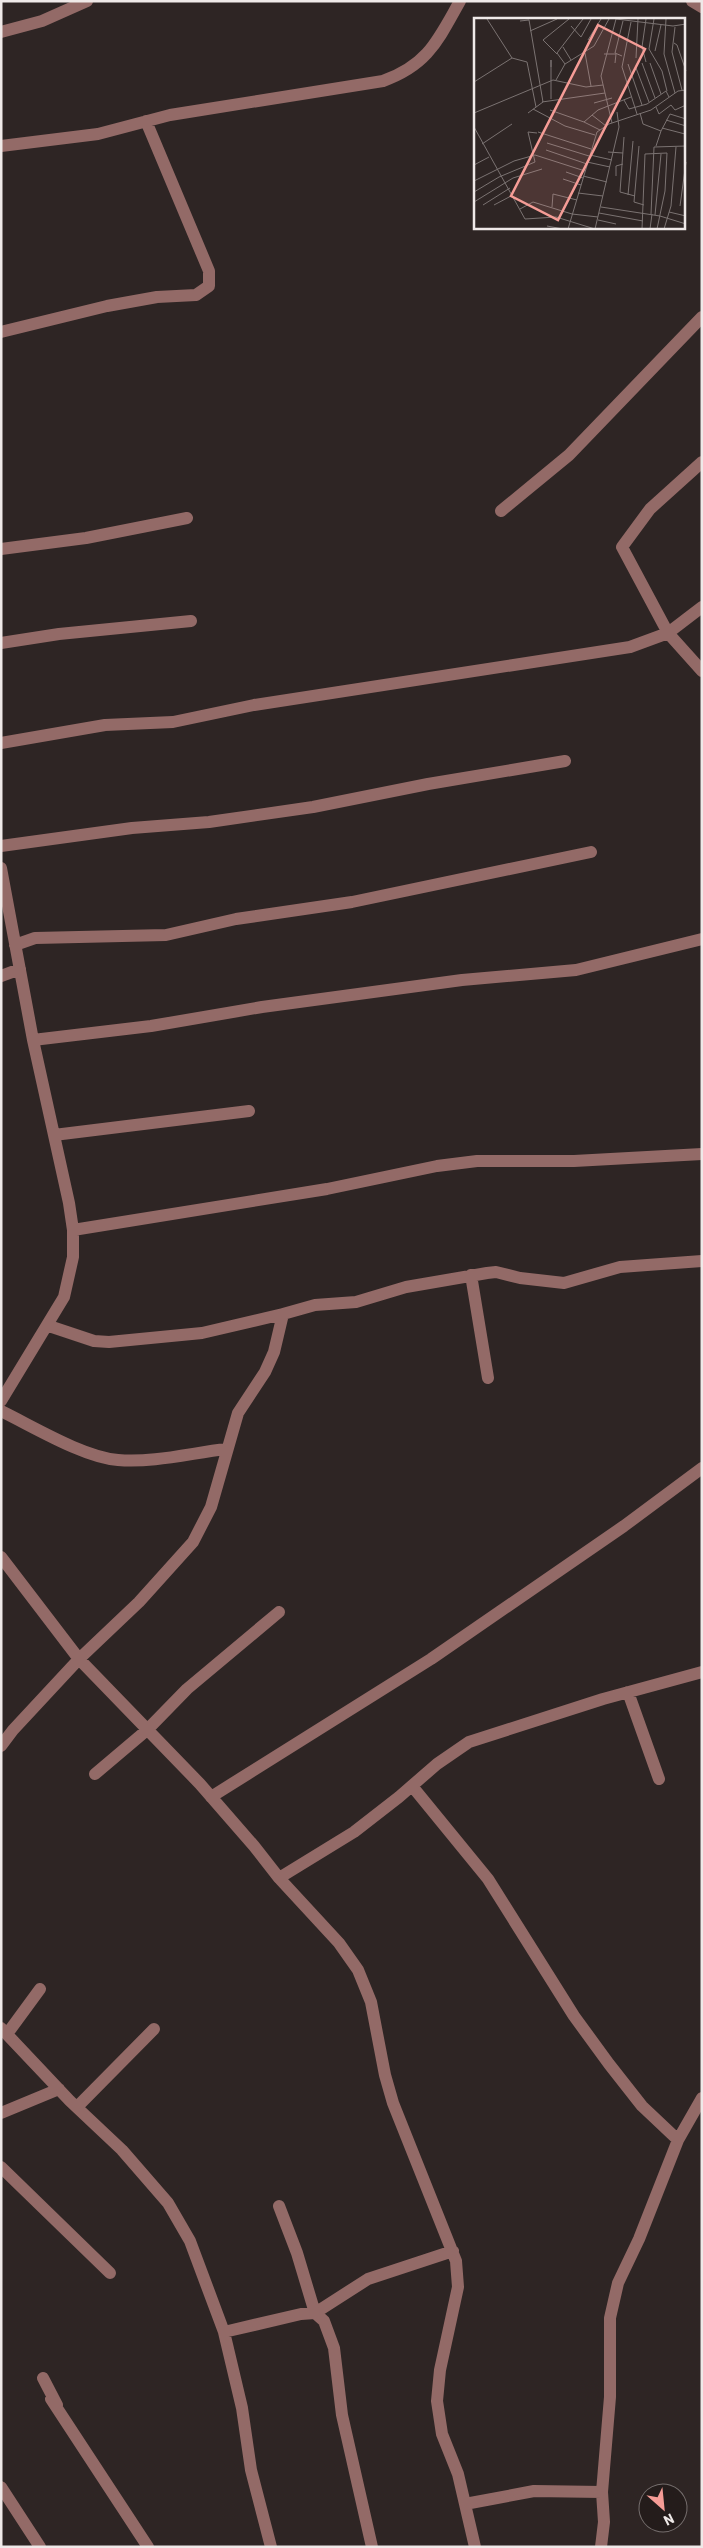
<svg xmlns="http://www.w3.org/2000/svg" width="703" height="2548" font-family="Barlow,sans-serif">
  <rect width="100%" height="100%" fill="#2e2524"/>
  <g fill="none" stroke-linecap="round" stroke-linejoin="round">
    <path stroke="#936a67" stroke-width="12" d="M 692,1 L 702,7
      M 1,32 L 42,21 L 87,1
      M 1,146 L 98,134 L 170,115 L 383,81 C 428,65 438,40 460,1
      M 1,332 L 107,306 L 157,297 L 196,295 L 209,286 L 209,271 L 146,121
      M 702,462 L 650,509 L 622,547 L 668,633 L 702,671
      M 501,511 L 569,455 L 702,317
      M 1,549 L 86,538 L 187,518
      M 1,643 L 59,634 L 191,621
      M 1,743 L 105,725 L 173,722 L 254,705 L 630,647 L 668,633 L 702,607
      M 1,846 L 132,828 L 209,822 L 313,807 L 428,784 L 565,761
      M 1,868 L 33,1040 L 69,1203 L 73,1230 L 73,1257 L 64,1297 L 1,1401
      M 15,945 L 35,938 L 166,935 L 236,919 L 352,902 L 591,852
      M 1,976 L 20,969
      M 33,1040 L 151,1026 L 262,1007 L 462,980 L 576,970 L 702,939
      M 54,1135 L 249,1111
      M 73,1230 L 327,1189 L 437,1166 L 477,1161 L 574,1161 L 702,1154
      M 471,1275 L 488,1378
      M 283,1314 L 315,1305 L 356,1302 L 406,1287 L 487,1273 L 496,1272 L 520,1278 L 564,1283 L 620,1267 L 702,1261
      M 1,1411 C 34,1427 83,1457 118,1460 C 153,1463 191,1453 226,1449
      M 1,1557 L 79,1659 L 200,1784 L 254,1846 L 279,1878 L 339,1943 L 358,1970 L 371,2002 L 385,2075 L 393,2103 L 456,2261 L 458,2287 L 440,2370 L 437,2401 L 442,2434 L 458,2474 L 475,2547
      M 628,1692 L 659,1779
      M 1,1746 L 13,1730 L 79,1659 L 139,1602 L 193,1542 L 211,1507 L 238,1413 L 265,1372 L 274,1352 L 283,1314 L 202,1333 L 109,1342 L 94,1341 L 49,1326
      M 95,1774 L 147,1730 L 187,1689 L 279,1612
      M 412,1786 L 488,1879 L 574,2016 L 609,2064 L 642,2106 L 678,2140
      M 211,1797 L 431,1659 L 624,1526 L 702,1468
      M 279,1878 L 354,1832 L 399,1797 L 437,1764 L 469,1742 L 603,1699 L 702,1672
      M 1,2028 L 70,2101 L 122,2150 L 168,2203 L 190,2241 L 224,2332 L 242,2408 L 251,2470 L 271,2547
      M 7,2034 L 40,1989
      M 77,2107 L 154,2029
      M 1,2113 L 59,2089
      M 1,2167 L 110,2273
      M 279,2206 L 297,2253 L 315,2313 L 368,2279 L 453,2251
      M 224,2332 L 301,2314 L 315,2313 L 324,2321 L 334,2348 L 342,2415 L 372,2547
      M 43,2378 L 57,2405
      M 51,2399 L 148,2547
      M 1,2487 L 40,2547
      M 465,2504 L 534,2491 L 602,2492
      M 601,2547 L 604,2522 L 602,2492 L 610,2397 L 610,2318 L 618,2283 L 639,2239 L 678,2140 L 702,2098"/>
  </g>
  <g transform="translate(474 18)">
    <rect width="211" height="211" fill="#2e2524"/>
    <path fill="none" stroke="#7b7372" stroke-width="1" d="M 13,1 L 38,40 L 53,44 L 62,89M 142,1 L 199,8 L 212,6M 180,1 L 175,31 L 188,53 L 193,73M 192,1 L 190,36 L 201,75M 46,3 L 55,2 L 69,84 L 54,95M 157,4 L 148,49 L 163,96M 97,8 L 107,19 L 117,1M 201,9 L 198,34 L 208,72M 56,13 L 83,1M 114,22 L 127,1M 200,25 L 203,27 L 212,53M 89,29 L 97,42M 181,33 L 187,7M 111,35 L 117,68M 83,36 L 69,22 L 95,1M 130,36 L 142,36 L 141,45M 148,38 L 141,35 L 149,3M 162,40 L 164,1M 172,44 L 168,29 L 172,1M 168,45 L 181,80M 176,45 L 187,76M 91,46 L 83,35 L 109,1M 154,46 L 168,87M 77,49 L 77,42 L 77,81M 162,50 L 175,84M 82,62 L 91,46 L 120,28 L 135,1M 0,64 L 38,40M 150,82 L 155,91 L 173,86 L 192,73 L 195,79M 68,84 L 131,75M 120,85 L 138,80M 182,89 L 185,96 L 197,87 L 201,92 L 212,87M 59,91 L 91,108 L 121,117M 76,92 L 110,104M 0,95 L 79,62 L 112,69 L 129,67M 166,95 L 169,106 L 187,113 L 182,128M 118,97 L 132,108M 192,102 L 212,108M 138,105 L 127,58 L 142,1M 0,109 L 51,201 L 82,199 L 121,211M 188,110 L 211,116M 126,112 L 110,104 L 124,92 L 157,79M 187,113 L 196,96 L 212,101M 64,114 L 117,131M 150,119 L 146,174 L 161,178M 73,125 L 115,138M 8,126 L 38,106M 165,128 L 160,184 L 170,187M 72,132 L 113,146M 134,134 L 149,135M 116,137 L 138,142M 113,144 L 136,149M 0,147 L 15,139M 92,154 L 109,160M 109,158 L 133,164M 142,158 L 142,148 L 149,146M 89,161 L 107,167M 0,163 L 40,143 L 61,137 L 111,153M 0,174 L 25,159 L 61,144 L 54,114 L 63,115M 104,175 L 129,178M 154,177 L 159,123M 0,184 L 39,160 L 68,151M 9,187 L 36,170M 20,187 L 37,178M 206,188 L 212,144M 78,189 L 79,176 L 103,182M 127,189 L 186,198 L 212,206M 46,191 L 59,184 L 98,196 L 124,199M 195,194 L 212,198M 125,195 L 169,203M 177,196 L 180,129 L 212,128M 181,197 L 187,136M 124,202 L 142,206M 73,208 L 89,211M 94,211 L 123,114 L 135,106 L 177,92 L 204,73 L 212,72M 121,211 L 145,109 L 143,94M 168,211 L 171,136 L 193,135 L 191,173 L 183,211M 176,211 L 178,196M 190,211 L 197,188 L 202,129"/>
    <path fill="#f59c96" fill-opacity="0.15" stroke="#f59c96" stroke-width="2.5" d="M 124,7 L 171,31 L 84,202 L 37,178 Z"/>
    <rect width="211" height="211" fill="none" stroke="#efe9e8" stroke-width="2.5"/>
  </g>
  <rect width="703" height="2548" fill="none" stroke="#efe9e8" stroke-width="5"/>
  <g transform="translate(663 2508) rotate(153)"><circle r="24" fill="#241c1b" stroke="#756e6d"/>
  <path d="M0-4L9 19L0 12L-9 19Z" fill="#f59c96"/>
  <text y="-8" font-size="14" font-weight="bold" text-anchor="middle" fill="#efe9e8">N</text>
  </g>
</svg>
